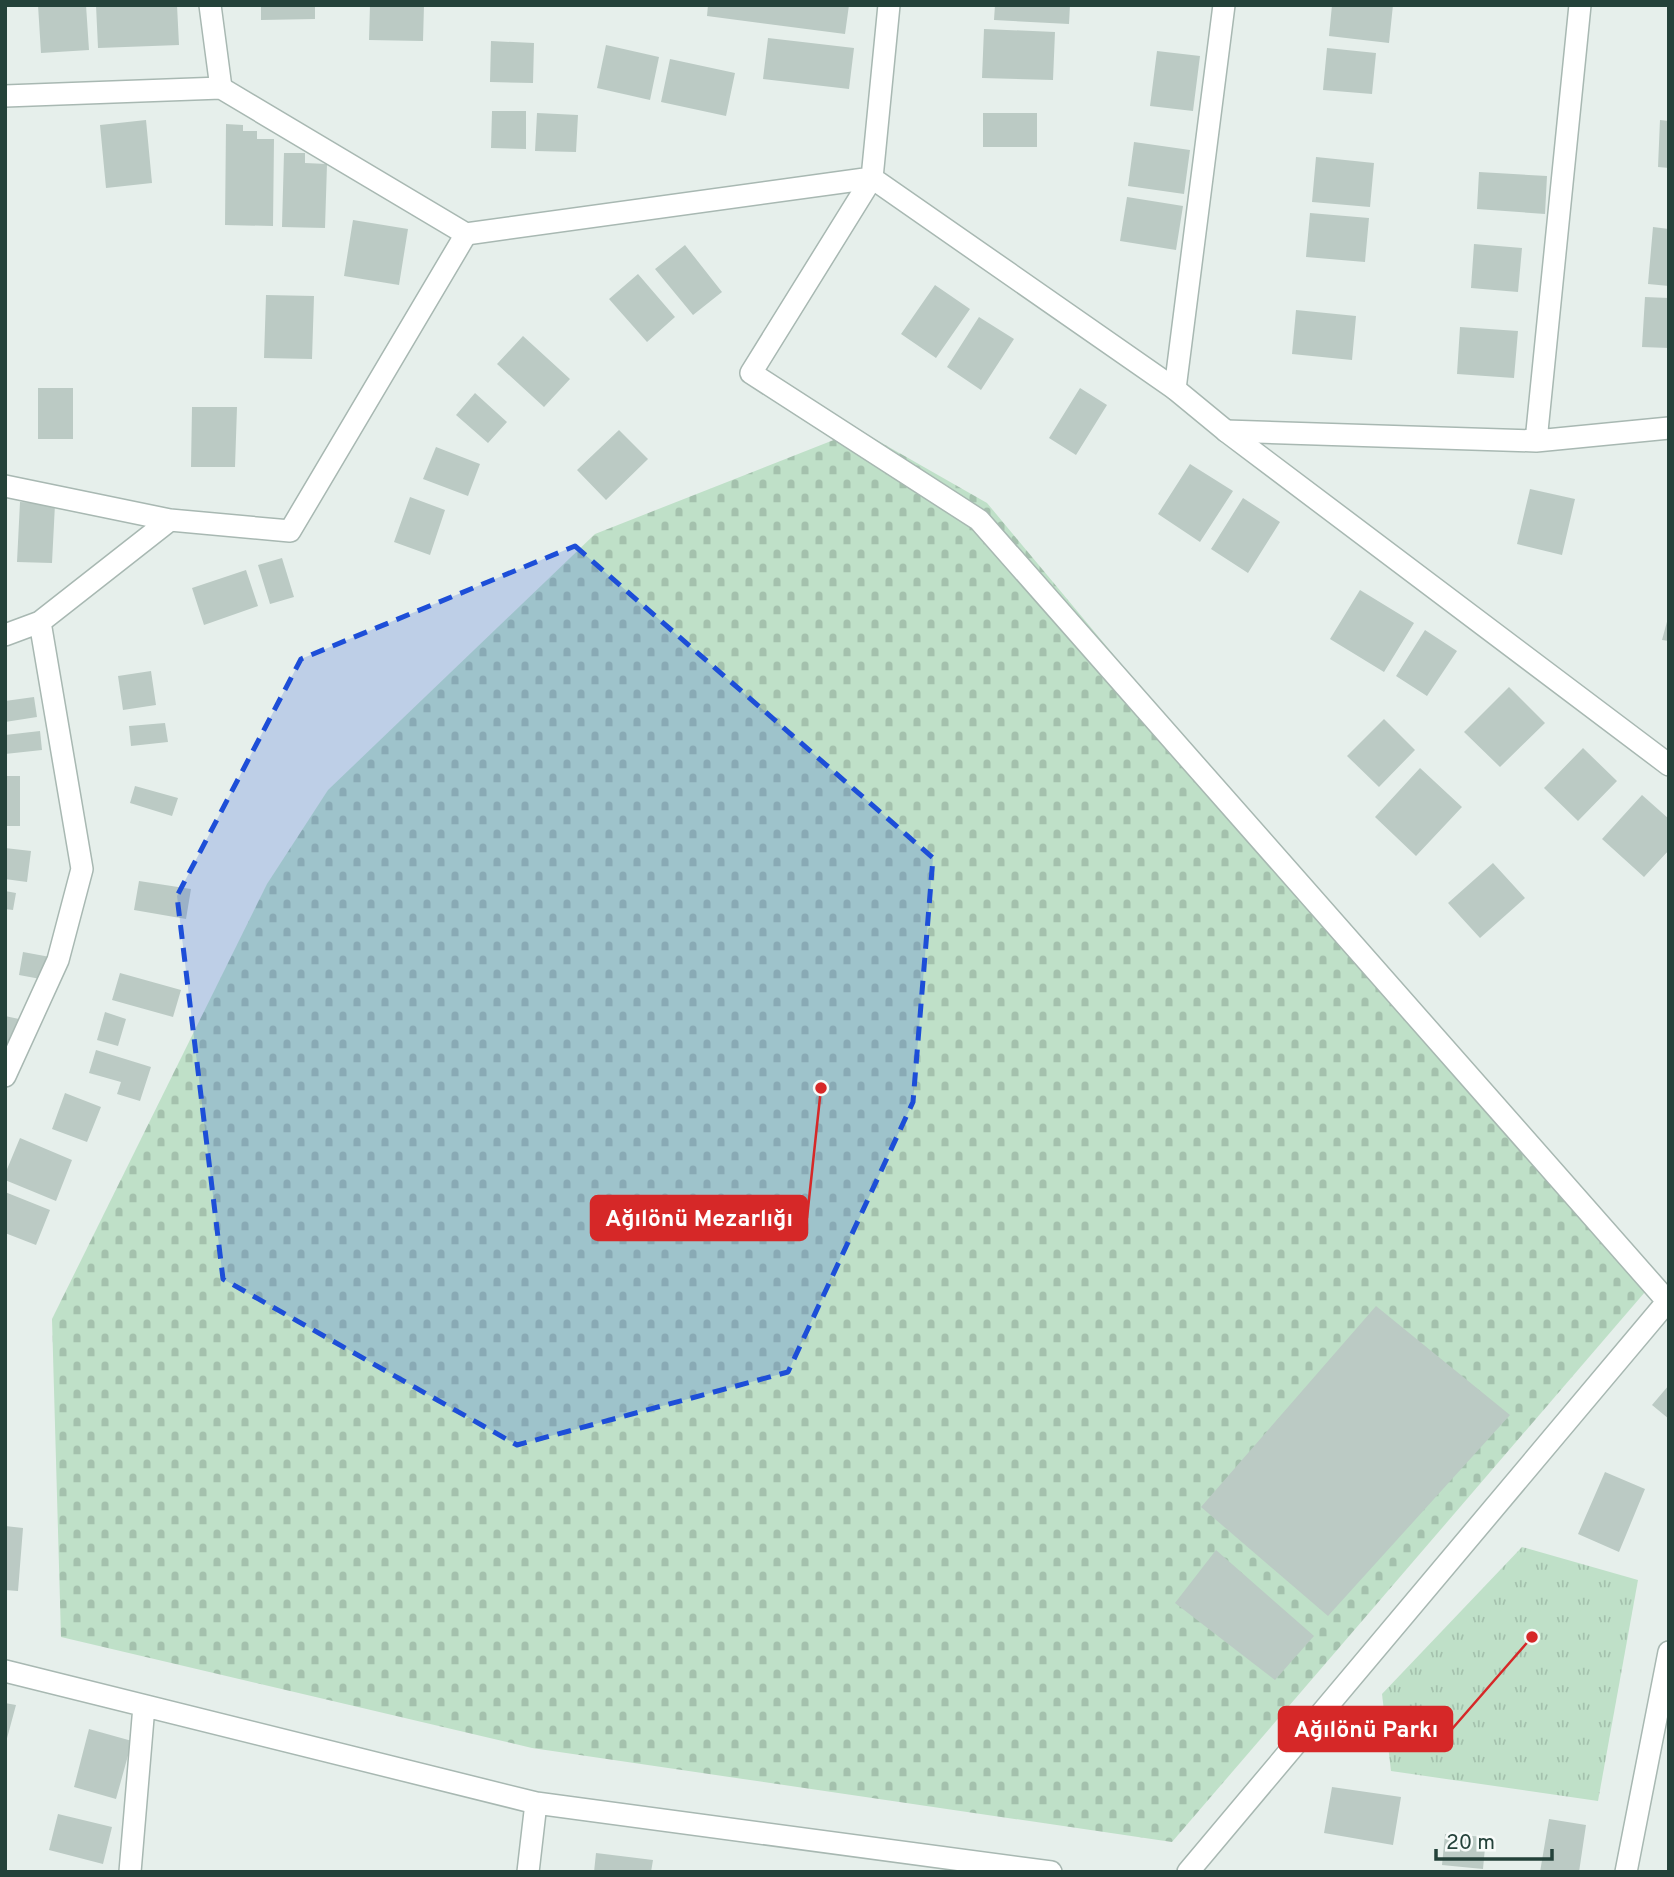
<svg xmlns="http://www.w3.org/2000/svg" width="1674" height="1877" font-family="Overpass,sans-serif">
  <defs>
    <pattern id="grass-tufts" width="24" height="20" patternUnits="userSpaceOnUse" patternTransform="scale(1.75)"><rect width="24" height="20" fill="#bfe0c8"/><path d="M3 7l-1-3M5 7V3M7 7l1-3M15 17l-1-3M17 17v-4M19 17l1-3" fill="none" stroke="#a4c1ad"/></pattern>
    <pattern id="cemetery-stones" width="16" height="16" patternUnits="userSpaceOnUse" patternTransform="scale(1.75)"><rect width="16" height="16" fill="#bfe0c8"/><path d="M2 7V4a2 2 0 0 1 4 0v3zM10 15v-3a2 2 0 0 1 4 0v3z" fill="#a4c1ad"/></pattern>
  </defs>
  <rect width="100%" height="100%" fill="#e6efeb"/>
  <path fill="url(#grass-tufts)" d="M 1522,1547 L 1638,1580 L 1598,1801 L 1391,1771 L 1382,1694 Z"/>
  <path fill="url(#cemetery-stones)" d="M 859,430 L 987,503 L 1645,1292 L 1172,1842 L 532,1748 L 61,1637 L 52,1319 L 267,884 L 328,790 L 595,534 Z"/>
  <path fill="#bbcac4" d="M 38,5 L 86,5 L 89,50 L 41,53 Z
    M 96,5 L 177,5 L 179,45 L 98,48 Z
    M 261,5 L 315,5 L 315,19 L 261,20 Z
    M 370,5 L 424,5 L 423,41 L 369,40 Z
    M 708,5 L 849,5 L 845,34 L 707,16 Z
    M 995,5 L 1070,5 L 1069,24 L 994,20 Z
    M 1332,5 L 1393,5 L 1389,43 L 1329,36 Z
    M 984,29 L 1055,32 L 1053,80 L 982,78 Z
    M 768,38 L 854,48 L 849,89 L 763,79 Z
    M 491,41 L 534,43 L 533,83 L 490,82 Z
    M 606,45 L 659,57 L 650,100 L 597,88 Z
    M 1327,48 L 1376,53 L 1372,94 L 1323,90 Z
    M 1157,51 L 1200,56 L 1193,111 L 1150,106 Z
    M 670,59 L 735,73 L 726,116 L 661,102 Z
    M 492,111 L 526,111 L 526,149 L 491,148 Z
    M 537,113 L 578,115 L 576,152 L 535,151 Z
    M 983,113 L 1037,113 L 1037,147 L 983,147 Z
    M 146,120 L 152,183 L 106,188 L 100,125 Z
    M 1660,120 L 1669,121 L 1669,168 L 1658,167 Z
    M 226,124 L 243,125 L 243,131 L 257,131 L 257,139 L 274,139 L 273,226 L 225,225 Z
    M 1134,142 L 1190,150 L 1184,194 L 1128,186 Z
    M 284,153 L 305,153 L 305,163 L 327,164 L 325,228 L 282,227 Z
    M 1316,157 L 1374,163 L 1370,207 L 1312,202 Z
    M 1479,172 L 1547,176 L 1545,214 L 1477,209 Z
    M 1127,197 L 1183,206 L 1176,250 L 1120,241 Z
    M 1310,213 L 1369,218 L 1365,262 L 1306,257 Z
    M 353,220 L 408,229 L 399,285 L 344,276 Z
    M 1653,227 L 1669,229 L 1669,286 L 1648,284 Z
    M 1474,244 L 1522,248 L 1518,292 L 1471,288 Z
    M 685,245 L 722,292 L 693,315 L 655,269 Z
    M 638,274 L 675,317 L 647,342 L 609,299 Z
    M 935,285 L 970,309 L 936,358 L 901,334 Z
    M 266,295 L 314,296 L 312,359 L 264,358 Z
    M 1645,297 L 1669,298 L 1669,348 L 1642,347 Z
    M 1296,310 L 1356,316 L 1352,360 L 1292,354 Z
    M 979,317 L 1014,339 L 981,390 L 947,367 Z
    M 1460,327 L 1518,331 L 1514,378 L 1457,374 Z
    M 523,336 L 570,379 L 544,407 L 497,364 Z
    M 38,388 L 73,388 L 73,439 L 38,439 Z
    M 1080,388 L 1107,405 L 1076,455 L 1049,438 Z
    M 475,393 L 507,422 L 488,443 L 456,415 Z
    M 192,407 L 237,407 L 235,467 L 191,467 Z
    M 619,430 L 648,459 L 606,500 L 577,470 Z
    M 436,447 L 480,464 L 468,496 L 423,479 Z
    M 1190,464 L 1233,491 L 1200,542 L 1158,514 Z
    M 1530,489 L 1575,499 L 1562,555 L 1517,544 Z
    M 410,497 L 445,510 L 430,555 L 394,542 Z
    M 1243,498 L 1280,522 L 1248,573 L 1211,549 Z
    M 20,502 L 55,504 L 52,563 L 17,562 Z
    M 282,558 L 294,597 L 270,604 L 258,565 Z
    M 246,570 L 258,606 L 204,625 L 192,588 Z
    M 1360,590 L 1414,623 L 1384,672 L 1330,639 Z
    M 1668,618 L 1669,618 L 1669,641 L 1662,640 Z
    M 1425,630 L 1457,651 L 1427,696 L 1396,676 Z
    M 151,671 L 156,705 L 123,710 L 118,676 Z
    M 1509,687 L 1545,723 L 1500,767 L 1464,732 Z
    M 34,697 L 37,717 L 5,722 L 5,701 Z
    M 1384,719 L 1415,750 L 1379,787 L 1347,756 Z
    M 165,723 L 168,742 L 131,746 L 129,726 Z
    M 40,731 L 42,750 L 5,754 L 5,735 Z
    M 1583,748 L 1617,781 L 1578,821 L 1544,788 Z
    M 1420,768 L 1462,807 L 1416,856 L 1375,817 Z
    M 5,776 L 20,776 L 20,826 L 5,826 Z
    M 135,786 L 178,798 L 172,816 L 130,803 Z
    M 1642,795 L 1669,819 L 1669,850 L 1644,877 L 1602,839 Z
    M 5,848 L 31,851 L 27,882 L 5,879 Z
    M 1493,863 L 1525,898 L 1480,938 L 1448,903 Z
    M 139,881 L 191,889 L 186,919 L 134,910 Z
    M 5,891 L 16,893 L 13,910 L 5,909 Z
    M 23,952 L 50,957 L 46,980 L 19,975 Z
    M 120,973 L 181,990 L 173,1017 L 112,1000 Z
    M 105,1012 L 126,1019 L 118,1046 L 97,1040 Z
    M 5,1016 L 19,1019 L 9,1056 L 5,1055 Z
    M 96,1050 L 151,1067 L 140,1101 L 117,1094 L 121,1082 L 89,1073 Z
    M 65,1093 L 101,1107 L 87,1142 L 52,1129 Z
    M 20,1138 L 72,1160 L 56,1201 L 5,1180 L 5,1174 Z
    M 5,1192 L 50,1210 L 36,1245 L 5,1233 Z
    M 1376,1306 L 1510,1415 L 1328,1616 L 1201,1507 Z
    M 1669,1385 L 1669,1419 L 1652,1405 Z
    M 1605,1472 L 1645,1489 L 1619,1552 L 1578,1534 Z
    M 5,1526 L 23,1528 L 18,1591 L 5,1590 Z
    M 1216,1550 L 1314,1636 L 1275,1680 L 1175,1603 Z
    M 5,1703 L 16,1705 L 6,1742 L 5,1742 Z
    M 89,1729 L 132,1741 L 116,1799 L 74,1787 Z
    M 1332,1787 L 1401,1797 L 1393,1845 L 1324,1833 Z
    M 58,1814 L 112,1827 L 103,1864 L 49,1850 Z
    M 1549,1819 L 1586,1825 L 1579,1872 L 1540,1872 Z
    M 1445,1834 L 1486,1837 L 1483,1869 L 1442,1865 Z
    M 596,1853 L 653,1860 L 651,1872 L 594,1872 Z"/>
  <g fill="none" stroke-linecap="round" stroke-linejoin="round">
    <defs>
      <path id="minor" d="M 210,5 L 221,88
        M 872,178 L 751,373 L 979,520 L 1669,1303
        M 1175,389 L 1224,5
        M 1226,431 L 1536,441 L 1669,428
        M 1536,441 L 1580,5
        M 5,486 L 170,520
        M 5,635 L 40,622 L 170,520 L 290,531 L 466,234
        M 5,1076 L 58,960 L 82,869 L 40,622
        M 5,1671 L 536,1803 L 1051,1872
        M 130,1872 L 144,1706
        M 528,1872 L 536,1803
        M 1188,1872 L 1667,1302"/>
      <path id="tertiary" d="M 5,96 L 221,88 L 466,234 L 872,178 L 1175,389 L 1226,431 L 1669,765
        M 872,178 L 889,5
        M 1626,1872 L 1669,1652"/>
    </defs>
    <use href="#minor" stroke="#a8b8b2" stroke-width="24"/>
    <use href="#tertiary" stroke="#a8b8b2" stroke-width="24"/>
    <use href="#minor" stroke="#fff" stroke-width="21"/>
    <use href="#tertiary" stroke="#fff" stroke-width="21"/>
  </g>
  <path fill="#1d4ed8" fill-opacity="0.2" stroke="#1d4ed8" stroke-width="5" stroke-dasharray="14 9" stroke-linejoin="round" d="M 575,546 L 933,858 L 913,1102 L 788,1372 L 517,1445 L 223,1279 L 177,896 L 301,659 Z"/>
  <path fill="none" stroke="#d62828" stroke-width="2.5" d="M821 1088L807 1218M1532 1637L1452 1729"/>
  <g fill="#d62828" stroke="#f7fbf9" stroke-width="2.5">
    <circle cx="821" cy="1088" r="7"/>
    <circle cx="1532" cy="1637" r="7"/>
  </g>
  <g fill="#d62828" stroke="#d62828" stroke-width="2.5">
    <rect x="591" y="1196" width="216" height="44" rx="7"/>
    <rect x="1279" y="1707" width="173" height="44" rx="7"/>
  </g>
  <g font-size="23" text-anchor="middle" font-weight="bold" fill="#fff">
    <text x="699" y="1226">Ağılönü Mezarlığı</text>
    <text x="1366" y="1737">Ağılönü Parkı</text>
  </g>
  <rect width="1674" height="1877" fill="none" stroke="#24423a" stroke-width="14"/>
  <path d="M1436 1849v10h116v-10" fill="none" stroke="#24423a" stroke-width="3.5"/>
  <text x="1446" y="1849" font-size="21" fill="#24423a" stroke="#f7fbf9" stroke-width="5" paint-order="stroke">20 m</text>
</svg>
